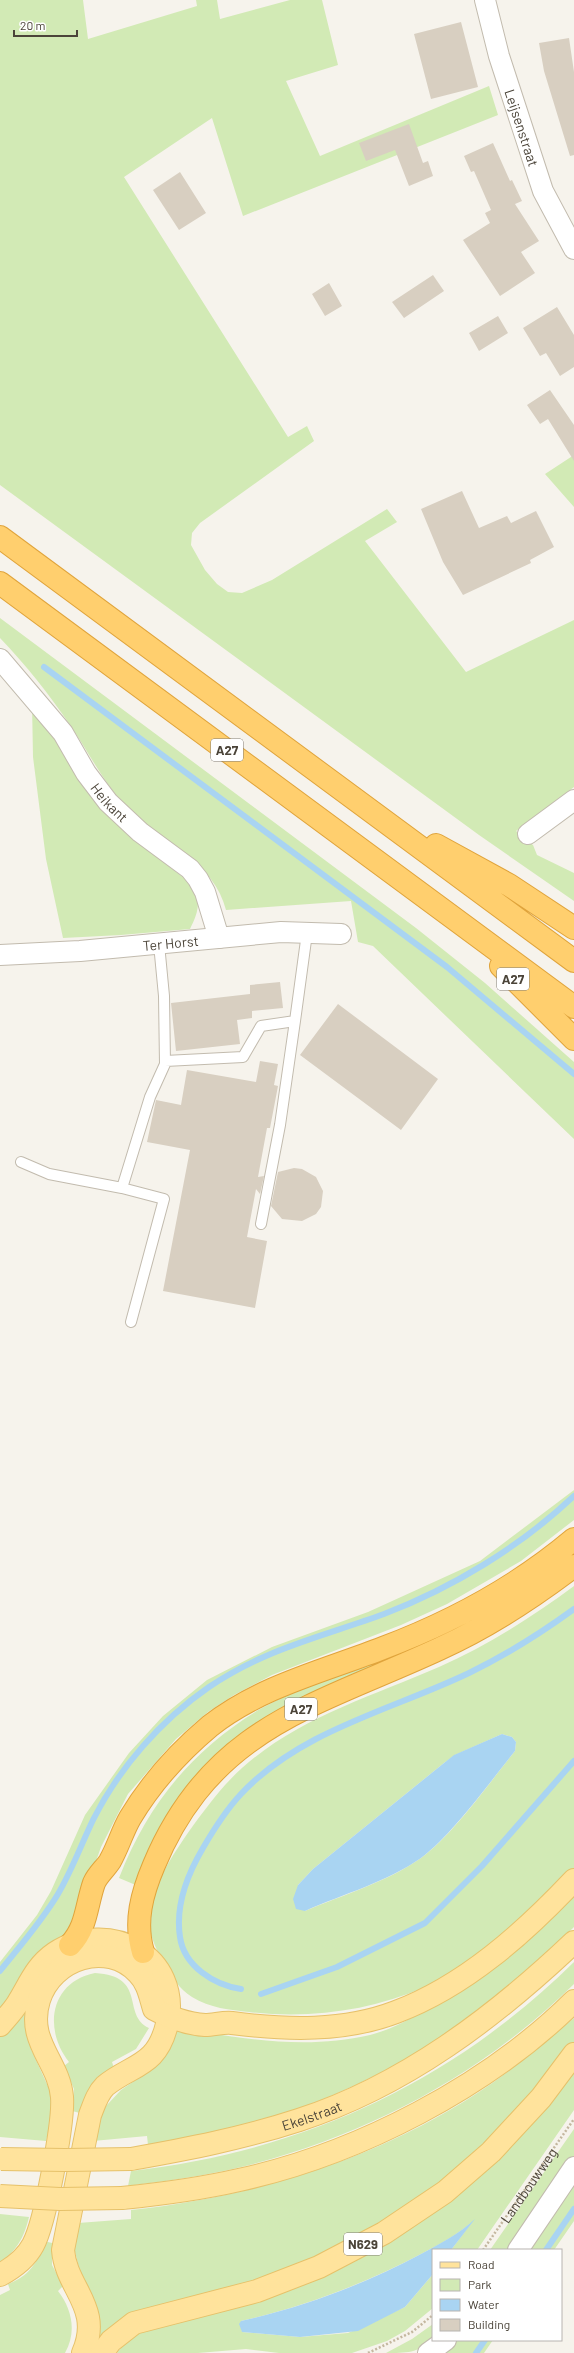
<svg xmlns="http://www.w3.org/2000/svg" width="574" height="2353" font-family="Barlow,sans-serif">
  <rect width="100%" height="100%" fill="#f6f3ec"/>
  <path fill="#d2eab5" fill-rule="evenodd" d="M 0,0 L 83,0 L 88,39 L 197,6 L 196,0 L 217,0 L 220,19 L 290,0 L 322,0 L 338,65 L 286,81 L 320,156 L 489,86 L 498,115 L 243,216 L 212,118 L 124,177 L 288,437 L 307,426 L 314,441 L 200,523 L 192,533 L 191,545 L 205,570 L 217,584 L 228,592 L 242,593 L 272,580 L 387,509 L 397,522 L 365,541 L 466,672 L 574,620 L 574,787 L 516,831 L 533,845 L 537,855 L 574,873 L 574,901 L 479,835 L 0,485 Z
    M 574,455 L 574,507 L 545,474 Z
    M 0,618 L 416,928 L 485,983 L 574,1062 L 574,1139 L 373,946 L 358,942 L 351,901 L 226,910 C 214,863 167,844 134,814 C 107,790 90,754 70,725 C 49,694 26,665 0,638 Z
    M 32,703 L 127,833 L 194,886 C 201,903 198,913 190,929 L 121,935 L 63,938 L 46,859 L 33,757 Z
    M 574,1490 L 574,1520 L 521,1561 L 447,1604 L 401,1625 L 272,1675 L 234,1695 L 208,1712 L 176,1739 L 128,1794 L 101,1847 L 74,1924 L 0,2011 L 0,1962 L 37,1915 L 51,1891 L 85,1815 L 129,1753 L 163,1716 L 207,1680 L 272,1647 L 368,1612 L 480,1561 Z
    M 574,1548 L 574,1557 L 501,1609 L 263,1722 L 138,1886 L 119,1878 C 148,1804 191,1751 260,1709 Z
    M 574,1586 L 574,1871 C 554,1889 534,1908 514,1926 C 505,1935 496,1945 487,1952 C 470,1965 444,1979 425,1987 C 370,2011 309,2019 249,2012 C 230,2010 210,2008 192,1997 C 179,1989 172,1977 165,1964 C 154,1947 146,1928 150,1907 C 156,1873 197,1819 219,1792 C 276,1724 361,1701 439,1667 C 487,1646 532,1617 574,1586 ZM 502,1734 L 512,1737 L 516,1742 L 515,1751 C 489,1783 454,1834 421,1858 C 387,1882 343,1895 305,1911 L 298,1885 L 313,1869 L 444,1763 L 455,1755 Z
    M 574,1889 L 574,1927 C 452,2050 320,2121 148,2145 L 147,2136 L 93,2141 L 100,2118 L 106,2106 L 121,2090 L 155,2067 L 177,2027 C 240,2039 306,2050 370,2035 C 414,2024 448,1992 482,1964 C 513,1939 543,1914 574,1889 Z
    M 574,1962 L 574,1984 C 483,2074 365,2137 241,2167 C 204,2176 166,2181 128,2186 L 131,2171 C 303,2151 450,2084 574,1962 Z
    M 95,1973 C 148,1976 121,2015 149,2028 L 136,2049 L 112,2062 L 114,2068 C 95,2080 85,2090 80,2113 L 72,2111 L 74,2089 L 64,2066 L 69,2062 C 43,2029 50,1982 95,1973 Z
    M 28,2003 L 29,2037 L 31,2049 L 51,2093 L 52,2116 L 46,2141 L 0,2137 L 0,2036 Z
    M 574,2018 L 574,2046 L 559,2067 L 450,2178 L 350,2244 L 98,2343 L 74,2248 L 78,2223 L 131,2219 L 131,2210 C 258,2196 385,2157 491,2084 C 520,2063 547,2041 574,2018 Z
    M 574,2068 L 574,2110 L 477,2250 L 451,2250 L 472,2222 C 457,2235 440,2244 423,2253 C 366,2283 304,2307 241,2321 L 242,2332 L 300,2337 L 348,2333 L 405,2307 L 433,2274 L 433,2308 L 405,2331 L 387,2341 L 352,2353 L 279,2353 L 246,2349 L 198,2353 L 117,2353 L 123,2345 L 139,2331 L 379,2244 Z
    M 574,2129 L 574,2156 L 509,2250 L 490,2250 Z
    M 574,2177 L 574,2221 L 554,2250 L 524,2250 Z
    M 0,2214 L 29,2217 C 24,2237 18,2249 0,2263 Z
    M 44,2241 L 52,2243 L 52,2265 L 63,2286 L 58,2291 C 72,2309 77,2332 65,2353 L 0,2353 L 0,2295 L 10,2290 L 8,2284 C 29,2276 38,2263 44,2241 Z
    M 433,2324 L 433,2340 C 417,2353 407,2353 386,2353 L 412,2339 Z
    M 455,2340 L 493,2340 L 484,2353 L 440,2353 Z"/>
  <path fill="#a9d4f2" d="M 502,1734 L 512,1737 L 516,1742 L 515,1751 C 489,1783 453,1834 421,1858 C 387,1882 343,1894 305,1911 L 296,1909 L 293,1899 L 298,1885 L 313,1869 L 444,1763 L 454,1755 Z
    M 475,2219 L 451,2250 L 433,2250 L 433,2274 L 405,2307 L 358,2331 L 300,2337 L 242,2332 L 239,2324 L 241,2321 C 304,2307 365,2284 421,2254 C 441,2243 459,2234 475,2219 Z"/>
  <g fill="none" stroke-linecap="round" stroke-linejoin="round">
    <path stroke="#a9d4f2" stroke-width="6" d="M 44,667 L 447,967 L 574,1074
      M 0,1971 C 20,1946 42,1921 58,1894 C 72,1870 81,1845 93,1820 C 119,1768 161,1720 209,1687 C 267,1648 321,1637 384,1614 C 452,1588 520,1547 574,1496
      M 241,1989 C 214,1985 184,1966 180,1937 C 175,1905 187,1875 203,1848 C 214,1829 226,1810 241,1794 C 301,1730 392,1710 469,1673 C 506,1655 541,1633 574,1609
      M 261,1994 L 337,1967 L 425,1923 L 482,1866 L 574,1761
      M 546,2250 L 574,2209
      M 476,2353 L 485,2340"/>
  </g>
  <path fill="#d8cfc1" d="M 461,22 L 478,87 L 431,99 L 414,34 Z
    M 569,38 L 574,72 L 574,155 L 570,156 L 544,71 L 539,43 Z
    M 409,124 L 423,163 L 428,161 L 433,176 L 409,186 L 395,150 L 366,161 L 359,143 Z
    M 493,143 L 510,181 L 512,180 L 522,201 L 515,204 L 539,241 L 521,252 L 535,273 L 500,296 L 463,240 L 490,223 L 485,213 L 491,210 L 474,171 L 471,172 L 464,156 Z
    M 180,172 L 206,213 L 179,230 L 153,190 Z
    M 433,275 L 444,291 L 404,318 L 392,302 Z
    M 329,283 L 342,306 L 325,316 L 312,294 Z
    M 557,307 L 574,335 L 574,367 L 560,376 L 546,353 L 540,356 L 523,328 Z
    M 498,316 L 508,333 L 479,351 L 469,333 Z
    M 550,390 L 574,425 L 574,461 L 548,419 L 540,424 L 527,405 Z
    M 462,491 L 479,528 L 507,516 L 511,523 L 536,511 L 554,547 L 530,560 L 531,563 L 463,595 L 443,562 L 421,509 Z
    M 280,982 L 283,1008 L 252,1011 L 252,1018 L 237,1020 L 240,1044 L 176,1051 L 171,1003 L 250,994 L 250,985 Z
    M 338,1004 L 438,1079 L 401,1130 L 300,1055 Z
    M 260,1061 L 278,1064 L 274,1085 L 278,1086 L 270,1128 L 267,1128 L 258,1177 L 264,1176 L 260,1194 L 256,1189 L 247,1237 L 267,1241 L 255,1308 L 163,1291 L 190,1150 L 147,1142 L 156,1100 L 181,1105 L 187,1070 L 256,1082 Z
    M 294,1168 L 302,1169 L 316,1177 L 323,1191 L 321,1207 L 316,1214 L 302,1221 L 282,1219 L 271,1206 L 278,1172 Z"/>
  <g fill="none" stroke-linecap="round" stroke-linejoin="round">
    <defs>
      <path id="lane" d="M 165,1061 L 243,1057 L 261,1026 L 295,1021 L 307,933
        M 21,1162 L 49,1174 L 122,1188 L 150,1097 L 165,1064 L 164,996 L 159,944
        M 122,1188 L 164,1199 L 131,1322
        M 261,1224 L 280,1125 L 295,1021"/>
      <g id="street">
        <path id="s2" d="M 485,0 L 499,56 L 543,191 L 574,249"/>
        <path id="s3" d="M 0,659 L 63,733 L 86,773 L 108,802 L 140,832 L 190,869 L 198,879 L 205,892 L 219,938"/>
        <path d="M 528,834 L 574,800"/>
        <path id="s4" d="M 0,955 L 80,951 L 281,932 L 341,934"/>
        <path d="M 518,2250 L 574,2167"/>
        <path d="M 428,2353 L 446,2340"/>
      </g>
      <g id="primary">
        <path d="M 0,2025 C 7,2017 14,2010 19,2001 C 30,1983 36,1966 55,1953 C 109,1917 182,1957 167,2024 C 157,2067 132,2064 105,2086 C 97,2094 94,2105 90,2115 L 63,2250 C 66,2289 103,2307 83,2353"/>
        <path id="s5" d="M 131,2159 C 188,2149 244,2138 299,2120 C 404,2086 495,2017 574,1942"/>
        <path d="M 122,2198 C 162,2194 200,2189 239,2180 C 358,2154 487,2087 574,2001"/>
        <path d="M 0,2275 C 13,2268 26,2258 33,2245 C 45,2223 64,2122 62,2097 C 59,2061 26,2042 39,2000 C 52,1958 107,1940 138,1973 C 148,1983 150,1996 154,2009 C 168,2017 188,2024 205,2025 C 214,2025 223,2022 232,2023 C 286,2030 344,2032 396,2012 C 465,1986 524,1933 574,1880"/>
        <path d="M 102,2353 L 111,2341 L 134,2323 L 257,2291 L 319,2267 L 384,2233 L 445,2192 L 491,2152 L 541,2098 L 574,2054"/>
      </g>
      <path id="highway" d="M 0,537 L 574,961
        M 0,583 L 574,1007
        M 436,845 L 509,885 L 574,928
        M 501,966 L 574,1039
        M 70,1945 C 87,1927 86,1906 94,1883 C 98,1874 105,1869 110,1861 C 118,1847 122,1832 130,1818 C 151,1783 179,1752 210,1726 C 261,1686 324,1671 383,1648 C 452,1622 517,1587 574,1539
        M 143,1952 C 134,1922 142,1893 154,1865 C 212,1726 316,1706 439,1649 C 488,1627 532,1598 574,1566"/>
    </defs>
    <use href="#lane" stroke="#c2bbae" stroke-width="12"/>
    <use href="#street" stroke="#c2bbae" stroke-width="22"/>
    <use href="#primary" stroke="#e6c16a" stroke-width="24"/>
    <use href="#highway" stroke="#e0a43c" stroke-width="24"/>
    <g stroke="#c4b79f" stroke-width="2.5" stroke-dasharray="2 2" stroke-linecap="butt">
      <path id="s1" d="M 483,2250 L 574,2119"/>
      <path d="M 368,2353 L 412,2332 L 433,2315"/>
    </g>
    <use href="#lane" stroke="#fff" stroke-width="10"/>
    <use href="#street" stroke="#fff" stroke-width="20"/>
    <use href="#primary" stroke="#ffe39c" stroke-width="22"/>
    <use href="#highway" stroke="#ffcf6e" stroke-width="22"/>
    <defs>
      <path id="primary-bridge" d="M 1,2159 L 65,2160 L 131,2159
        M 0,2196 L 60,2199 L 122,2198"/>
    </defs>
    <use href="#primary-bridge" stroke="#e6c16a" stroke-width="24" stroke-linecap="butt"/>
    <use href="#primary-bridge" stroke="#ffe39c" stroke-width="22"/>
  </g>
  <g text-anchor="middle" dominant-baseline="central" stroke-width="3" stroke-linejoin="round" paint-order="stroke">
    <g fill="#fff" stroke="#817c74" stroke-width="1">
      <rect x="211" y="739" width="32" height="22" rx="3"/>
      <rect x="497" y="968" width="32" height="22" rx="3"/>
      <rect x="285" y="1698" width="32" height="22" rx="3"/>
      <rect x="344" y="2233" width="38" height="22" rx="3"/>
    </g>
    <g font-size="13" font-weight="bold" fill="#4b4439">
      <text x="227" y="750">A27</text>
      <text x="513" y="979">A27</text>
      <text x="301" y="1709">A27</text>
      <text x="363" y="2244">N629</text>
    </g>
    <g font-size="14" fill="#4b4439" stroke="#fff">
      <text stroke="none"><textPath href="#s2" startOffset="133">Leijsenstraat</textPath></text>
      <text stroke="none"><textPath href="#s3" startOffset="181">Heikant</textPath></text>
      <text stroke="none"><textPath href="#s4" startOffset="171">Ter Horst</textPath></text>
      <text stroke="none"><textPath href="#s5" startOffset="186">Ekelstraat</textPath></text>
      <text stroke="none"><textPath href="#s1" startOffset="79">Landbouwweg</textPath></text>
    </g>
  </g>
  <rect x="432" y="2249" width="130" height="92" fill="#ffffff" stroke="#b7b4b0"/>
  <rect x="440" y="2262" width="20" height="6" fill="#ffe39c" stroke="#b7b4b0"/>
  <text x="468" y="2269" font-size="12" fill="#4b4439">Road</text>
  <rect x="440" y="2279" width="20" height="12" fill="#d2eab5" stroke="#b7b4b0"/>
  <text x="468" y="2289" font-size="12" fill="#4b4439">Park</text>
  <rect x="440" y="2299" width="20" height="12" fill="#a9d4f2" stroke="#b7b4b0"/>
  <text x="468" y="2309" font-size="12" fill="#4b4439">Water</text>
  <rect x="440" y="2319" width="20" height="12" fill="#d8cfc1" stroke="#b7b4b0"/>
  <text x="468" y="2329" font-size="12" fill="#4b4439">Building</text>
  <path d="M14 30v6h63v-6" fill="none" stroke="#4b4439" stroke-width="2"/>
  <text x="20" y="30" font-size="12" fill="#4b4439" stroke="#ffffff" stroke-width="3" paint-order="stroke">20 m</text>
</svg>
